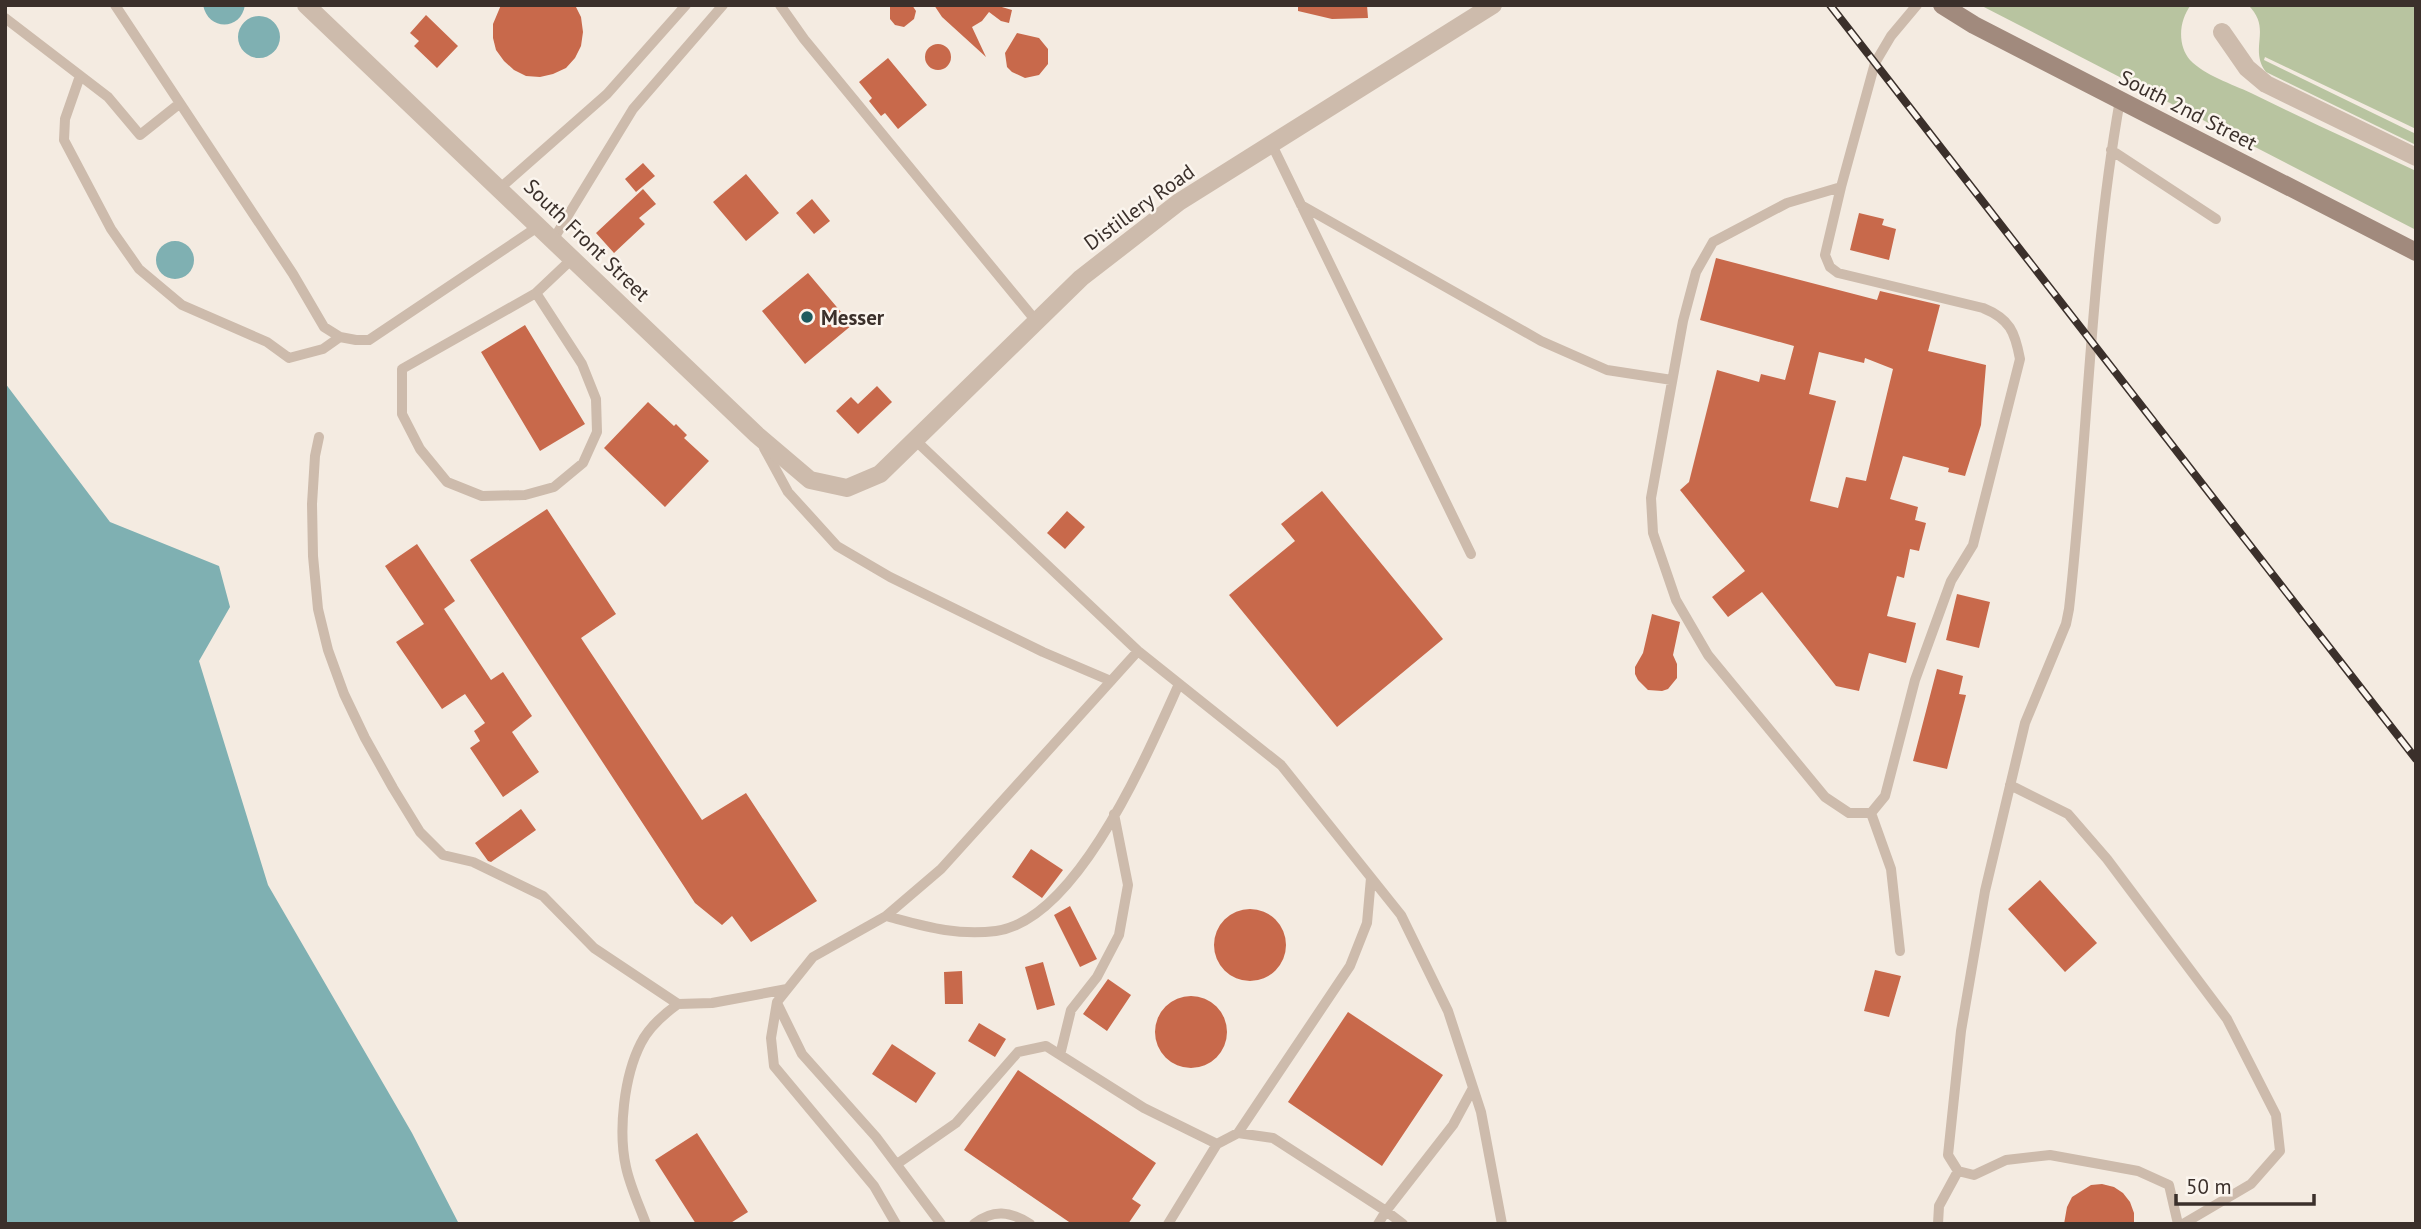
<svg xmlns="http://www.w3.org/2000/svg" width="2421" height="1229" font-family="'PT Sans',sans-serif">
  <rect width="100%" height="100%" fill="#f4ebe1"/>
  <path fill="#b8c4a0" d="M 1980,5 L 2191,5 C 2179,20 2177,45 2190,60 C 2204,75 2232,84 2251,93 C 2306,120 2361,145 2416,171 L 2416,230 Z
    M 2248,5 L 2416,5 L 2416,129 L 2265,57 L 2264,60 L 2416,134 L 2416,145 L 2266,72 C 2248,48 2273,29 2248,5 Z"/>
  <path fill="#7fb0b2" d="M 203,5 L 245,5 C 241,31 208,31 203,5 Z
    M238 37a21 21 0 1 1 42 0a21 21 0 1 1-42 0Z
    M156 260a19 19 0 1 1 38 0a19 19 0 1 1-38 0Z
    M 5,383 L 110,522 L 219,566 L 230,607 L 199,661 L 268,885 L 412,1133 L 459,1224 L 5,1224 Z"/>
  <path fill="#c8694b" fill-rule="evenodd" d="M 501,5 L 575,5 L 581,17 L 583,32 L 581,46 L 575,58 L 566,68 L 553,74 L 540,77 L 526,76 L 514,70 L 504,61 L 496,50 L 493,38 L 493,24 Z
    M 890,5 L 912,5 L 916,11 L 914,19 L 904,27 L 895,25 L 890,19 Z
    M 934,5 L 995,5 L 1012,10 L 1009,23 L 1001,21 L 989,12 L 982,21 L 972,27 L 986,57 L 942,17 Z
    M 1298,5 L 1367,5 L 1368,18 L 1332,19 L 1298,11 Z
    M 426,15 L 458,46 L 437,68 L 414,46 L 419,41 L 410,33 Z
    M 1017,33 L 1039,38 L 1048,49 L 1048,64 L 1039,75 L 1025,78 L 1012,72 L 1007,67 L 1005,53 Z
    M925 57a13 13 0 1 1 26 0a13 13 0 1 1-26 0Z
    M 888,58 L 927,105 L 898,129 L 885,113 L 881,116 L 869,101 L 872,98 L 859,82 Z
    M 643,163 L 655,176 L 636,192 L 625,179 Z
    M 746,174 L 779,213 L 746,241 L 713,202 Z
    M 643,189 L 656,204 L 639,218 L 645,224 L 614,253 L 596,233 Z
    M 812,199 L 830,221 L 814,234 L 796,213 Z
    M 1859,213 L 1884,219 L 1882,225 L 1896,229 L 1889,260 L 1850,250 Z
    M 1716,258 L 1877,300 L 1880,291 L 1940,305 L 1928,351 L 1986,365 L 1981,425 L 1965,476 L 1948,472 L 1949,468 L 1903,456 L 1890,499 L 1918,507 L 1915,520 L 1926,523 L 1919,551 L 1910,549 L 1904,578 L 1897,576 L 1887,616 L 1916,623 L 1906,663 L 1869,653 L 1859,691 L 1836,686 L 1762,592 L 1728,617 L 1712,597 L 1745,571 L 1680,490 L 1689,482 L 1717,370 L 1759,382 L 1761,374 L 1785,380 L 1794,346 L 1700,320 ZM 1819,352 L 1864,363 L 1865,358 L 1893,369 L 1866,481 L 1846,477 L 1838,508 L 1810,501 L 1836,401 L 1809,394 Z
    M 808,273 L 852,325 L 805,364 L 762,311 Z
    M 525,325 L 585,424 L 540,451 L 481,352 Z
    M 877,386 L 892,402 L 858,434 L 836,411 L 851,397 L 858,404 Z
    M 648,402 L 674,426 L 676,424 L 687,435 L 684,438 L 709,461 L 665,507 L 604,448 Z
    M 1322,491 L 1443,639 L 1337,727 L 1229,595 L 1295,541 L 1281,524 Z
    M 547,509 L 616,614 L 581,638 L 702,820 L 746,793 L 817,901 L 751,942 L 732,916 L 722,925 L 695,903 L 470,560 Z
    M 1067,511 L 1085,527 L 1065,549 L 1047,533 Z
    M 417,544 L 455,601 L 444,609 L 491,680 L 503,672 L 532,716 L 512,732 L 539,772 L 503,797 L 470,748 L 480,741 L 474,731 L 485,723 L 465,694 L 442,709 L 396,642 L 424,624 L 385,566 Z
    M 1957,594 L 1990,602 L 1979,648 L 1946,640 Z
    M 1652,614 L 1680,622 L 1673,655 L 1677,664 L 1677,678 L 1668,689 L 1662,691 L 1648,690 L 1638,680 L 1635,674 L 1635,667 L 1643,653 Z
    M 1937,669 L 1963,676 L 1959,694 L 1966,695 L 1947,769 L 1913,761 Z
    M 521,809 L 536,830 L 491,862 L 488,861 L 475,843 Z
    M 1031,849 L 1063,870 L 1042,898 L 1012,877 Z
    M 2040,880 L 2097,943 L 2065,972 L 2008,909 Z
    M 1070,906 L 1097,959 L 1080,967 L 1054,915 Z
    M1214 945a36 36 0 1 1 72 0a36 36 0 1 1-72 0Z
    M 1043,962 L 1055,1005 L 1037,1010 L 1025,967 Z
    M 1875,970 L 1901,976 L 1889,1017 L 1864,1011 Z
    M 962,971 L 963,1004 L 945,1004 L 944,972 Z
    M 1108,979 L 1131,995 L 1107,1031 L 1083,1014 Z
    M1155 1032a36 36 0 1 1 72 0a36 36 0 1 1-72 0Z
    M 1348,1012 L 1443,1075 L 1382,1166 L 1288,1102 Z
    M 979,1023 L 1006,1039 L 995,1057 L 968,1041 Z
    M 892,1044 L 936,1073 L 916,1103 L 872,1074 Z
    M 1018,1070 L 1156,1163 L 1132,1199 L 1141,1205 L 1128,1224 L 1072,1224 L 964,1150 Z
    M 697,1133 L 748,1212 L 729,1224 L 696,1224 L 655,1160 Z
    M 2102,1184 L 2114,1187 L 2123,1193 L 2130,1202 L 2134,1213 L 2134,1224 L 2064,1224 L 2067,1207 L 2072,1197 L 2091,1185 Z"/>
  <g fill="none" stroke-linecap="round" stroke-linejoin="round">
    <path stroke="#cdbbac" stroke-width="10" d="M 115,5 L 293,274 L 324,327 L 340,337 L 356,340 L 369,340 L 539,226
      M 780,5 L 804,39 L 1036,321
      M 5,18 L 108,97 L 140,135 L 179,104
      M 80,76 L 65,119 L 64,140 L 111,229 L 139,269 L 182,305 L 267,342 L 289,358 L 323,349 L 340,337
      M 2120,100 C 2090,268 2088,440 2069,609 L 2066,624 L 2025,723 L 1985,891 L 1961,1031 L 1948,1155 L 1958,1171 L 1974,1175 L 2006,1160 L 2050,1155 L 2138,1171 L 2169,1185 L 2178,1224
      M 1272,145 L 1471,554
      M 2111,150 L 2216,219
      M 1841,187 L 1787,203 L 1713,242 L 1696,272 L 1683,321 L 1651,498 L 1653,533 L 1676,600 L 1708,655 L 1825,797 L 1849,813 L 1871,813 L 1885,796 L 1915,680 L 1951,581 L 1973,545 L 2020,359 C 2015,332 2010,319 1983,308 L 1838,273 L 1830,267 L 1825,255 L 1841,187 L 1875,63 L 1891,36 L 1917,5
      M 499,189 L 607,94 L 686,5
      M 1301,205 L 1541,341 L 1607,370 L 1672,380
      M 553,240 L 633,109 L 723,5
      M 536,293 L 402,369 L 402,414 L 420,449 L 447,482 L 482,496 L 525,495 L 554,487 L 583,463 L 597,432 L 596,399 L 582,364 L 536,293 L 573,258
      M 319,437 L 315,456 L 312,504 L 313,556 L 318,609 L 328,650 L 344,694 L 365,738 L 393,788 L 420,832 L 443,855 L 473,862 L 543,896 L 594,948 L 678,1004 L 712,1003 L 787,989
      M 914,439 L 1138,651 L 1281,765 L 1401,915 L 1448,1011 L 1481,1112 L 1502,1224
      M 764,448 L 788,492 L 837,546 L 890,577 L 1043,652 L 1111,681
      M 2010,785 L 2068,814 L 2107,859 L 2227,1019 L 2276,1115 L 2280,1151 L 2251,1184 L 2183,1224
      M 1871,813 L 1891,869 L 1900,951
      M 886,916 C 924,926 955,936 996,931 C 1078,920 1148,752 1179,684
      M 777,1003 L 802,1054 L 876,1137 L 941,1224
      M 1060,1055 L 1071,1010 L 1097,977 L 1119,935 L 1128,885 L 1114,814
      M 1238,1133 L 1350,966 L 1367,923 L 1371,878
      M 897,1164 L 956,1123 L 1018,1052 L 1046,1046 L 1144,1108 L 1217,1144 L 1238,1133 L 1273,1138 L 1386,1211 L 1453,1125 L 1473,1088
      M 646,1224 C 639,1205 630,1186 626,1167 C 618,1131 624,1076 641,1043 C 649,1027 664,1014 678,1004
      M 896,1224 L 874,1186 L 774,1066 L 771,1038 L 777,1002 L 813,957 L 886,916 L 941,869 L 1138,651
      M 974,1224 C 993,1209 1010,1211 1030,1224
      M 1168,1224 L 1217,1144
      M 1378,1224 L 1386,1211 L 1403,1224
      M 1938,1224 L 1939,1206 L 1958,1171"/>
    <path stroke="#cdbbac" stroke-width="18" d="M 2222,32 L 2247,68 L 2266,84 L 2416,157"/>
    <path stroke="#cdbbac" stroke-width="18" d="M 306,5 L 757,435 L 810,480 L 847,488 L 880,474 L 1081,278 L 1179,202 L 1493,5"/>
    <path stroke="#a18a7d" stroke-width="18" d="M 1942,5 L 1974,25 L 2416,252"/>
    <defs>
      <path id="rail" d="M 1830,5 L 2416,759"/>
    </defs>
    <use href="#rail" stroke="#3b302b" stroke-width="8"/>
    <use href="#rail" stroke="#fbf5ee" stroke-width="5" stroke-dasharray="16" stroke-linecap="butt"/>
  </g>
  <circle fill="#1f5a5e" stroke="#fbf5ee" stroke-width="2.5" cx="807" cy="317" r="7"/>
  <g text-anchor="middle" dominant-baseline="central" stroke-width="5" stroke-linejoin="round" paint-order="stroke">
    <g font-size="21" fill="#3b302b" stroke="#fbf5ee">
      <text transform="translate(2188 110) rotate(27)">South 2nd Street</text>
      <text transform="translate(1139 207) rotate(-36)">Distillery Road</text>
      <text transform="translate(587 240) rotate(44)">South Front Street</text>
    </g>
    <g font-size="21" font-weight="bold" fill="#3b302b" stroke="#fbf5ee" text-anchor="start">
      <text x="821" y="317">Messer</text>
    </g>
  </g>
  <rect width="2421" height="1229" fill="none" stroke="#3b302b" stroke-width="14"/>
  <path d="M2176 1194v10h138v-10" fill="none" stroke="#3b302b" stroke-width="3.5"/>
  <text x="2186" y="1194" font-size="21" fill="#3b302b" stroke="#fbf5ee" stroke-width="5" paint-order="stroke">50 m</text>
</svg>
